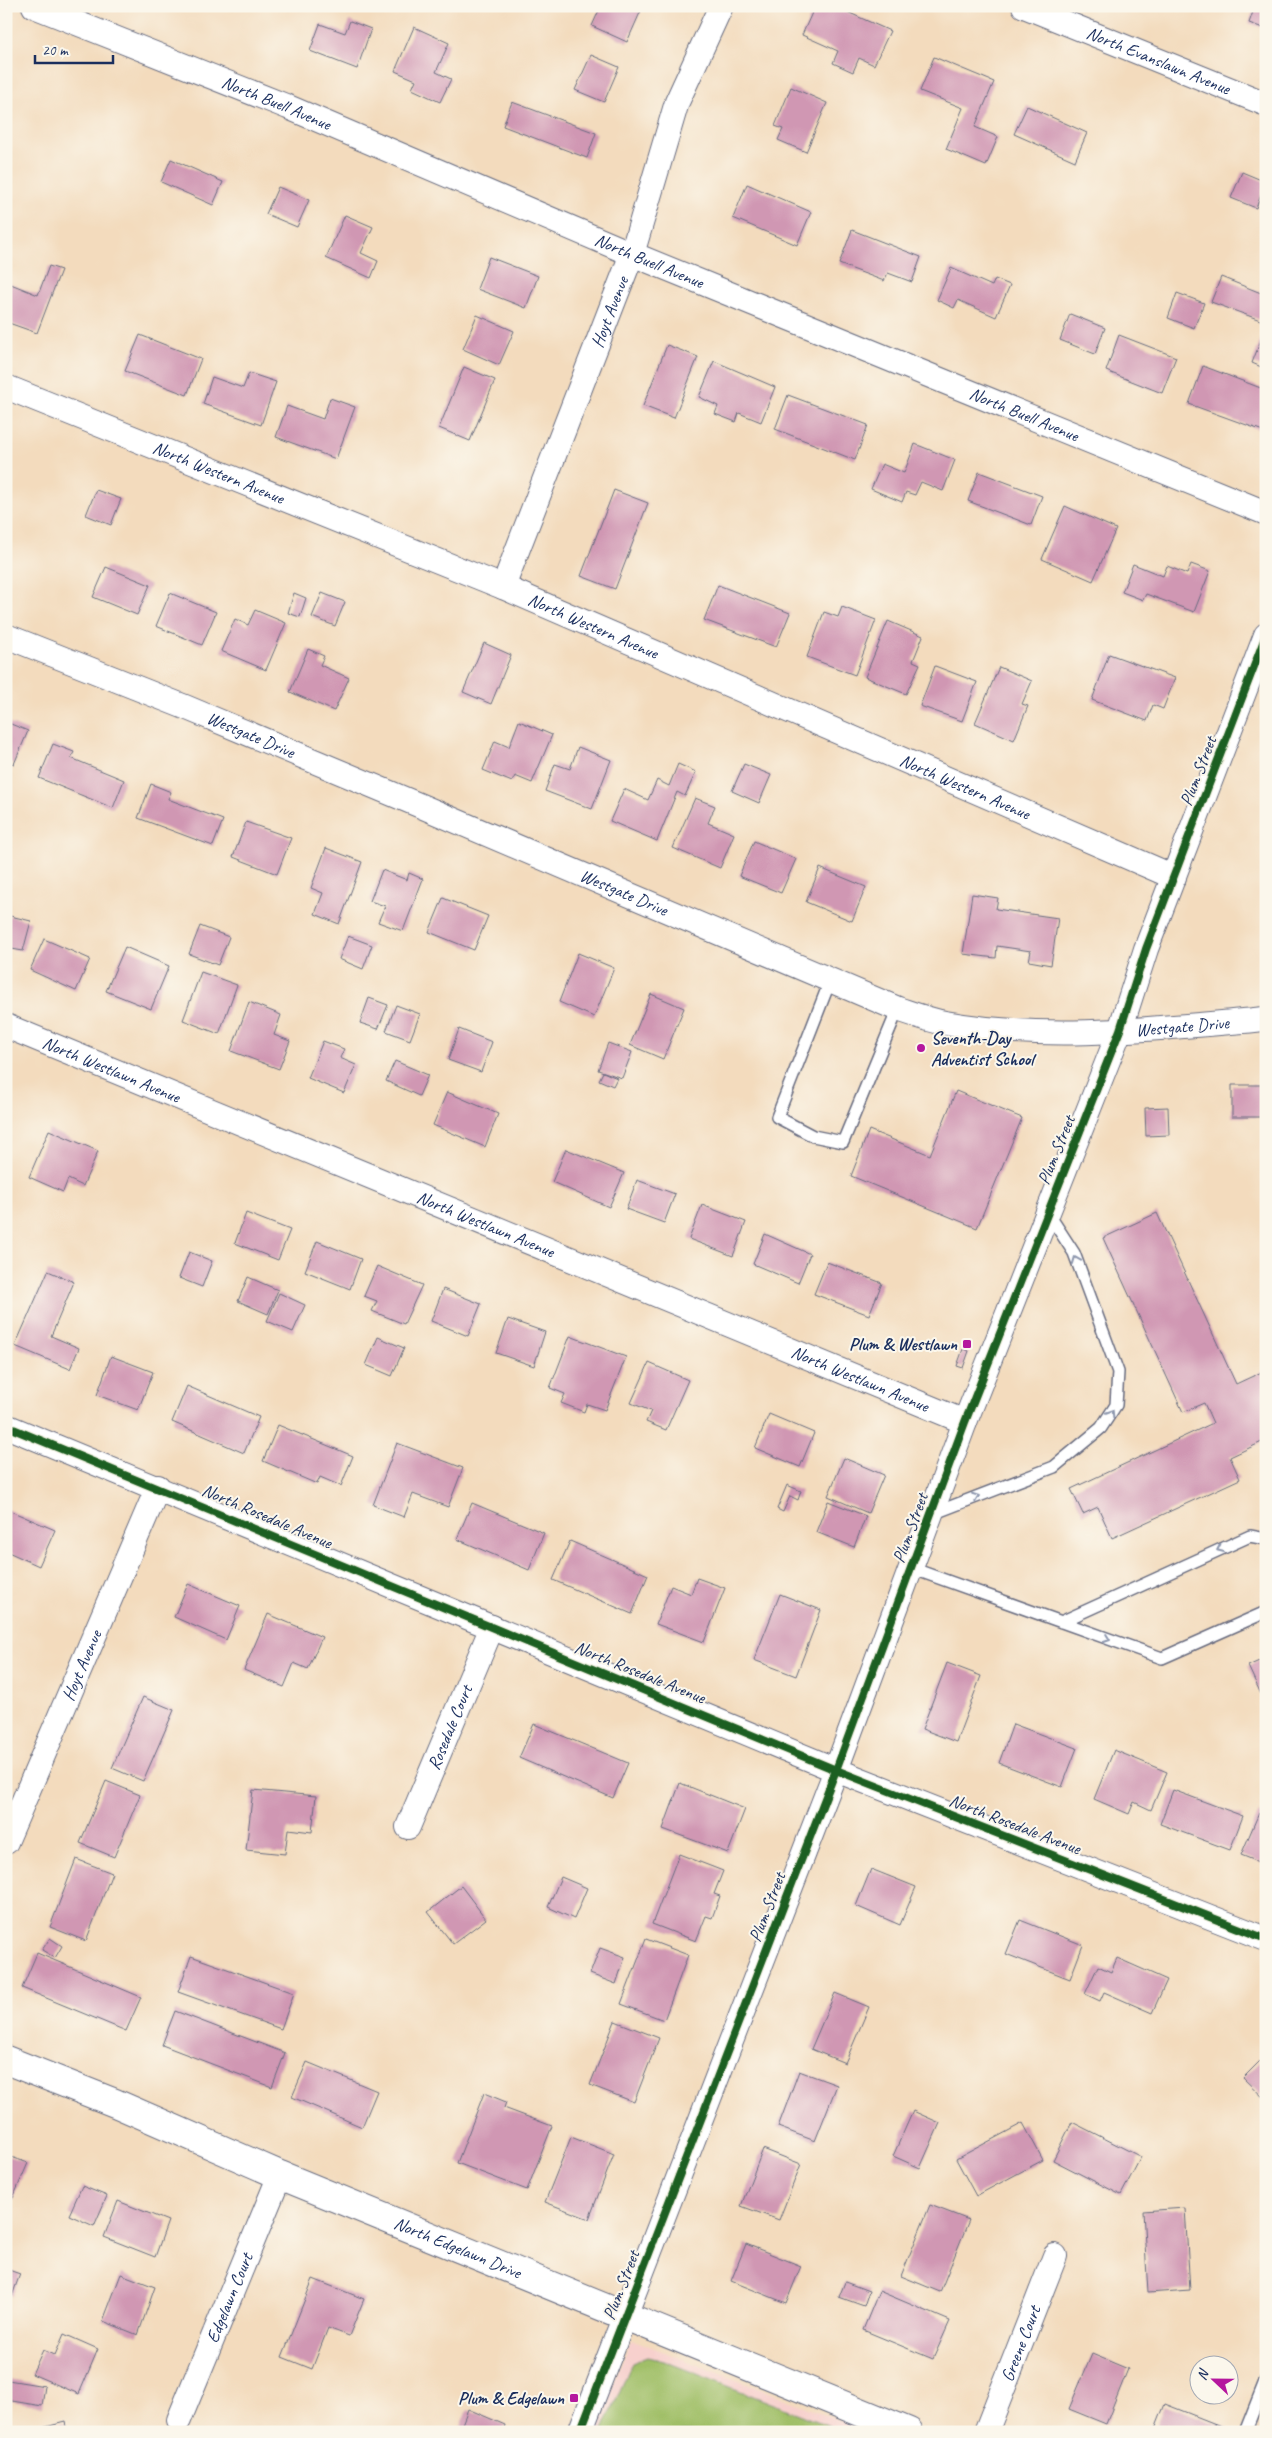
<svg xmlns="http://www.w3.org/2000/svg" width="1272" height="2438" font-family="Caveat,sans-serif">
  <rect width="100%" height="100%" fill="#fbf7ec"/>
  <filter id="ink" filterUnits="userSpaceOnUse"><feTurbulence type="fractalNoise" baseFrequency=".02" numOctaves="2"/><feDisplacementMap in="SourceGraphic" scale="10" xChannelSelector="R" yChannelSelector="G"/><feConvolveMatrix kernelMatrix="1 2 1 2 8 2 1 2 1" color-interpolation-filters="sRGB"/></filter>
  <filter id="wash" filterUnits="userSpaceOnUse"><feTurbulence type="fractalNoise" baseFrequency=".0096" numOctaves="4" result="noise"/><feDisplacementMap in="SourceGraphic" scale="20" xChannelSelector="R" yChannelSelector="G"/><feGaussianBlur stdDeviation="1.12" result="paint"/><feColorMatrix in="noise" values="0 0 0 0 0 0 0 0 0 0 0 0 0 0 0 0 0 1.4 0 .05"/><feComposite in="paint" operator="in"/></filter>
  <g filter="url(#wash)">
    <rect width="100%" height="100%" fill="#f3dbbd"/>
    <path fill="#f7d0cd" d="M 631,2339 L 870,2432 L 594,2432 Z"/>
    <path fill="#a0bf67" stroke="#5e7762" d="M 647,2357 L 664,2361 L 845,2432 L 602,2432 L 632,2363 Z"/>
    <g id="blocks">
      <path fill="#d097b3" d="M 601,6 L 643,6 L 627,42 L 592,26 Z
        M 815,6 L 834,6 L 890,31 L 874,65 L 859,58 L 853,72 L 833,63 L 838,51 L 802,35 Z
        M 1255,6 L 1266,6 L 1266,29 L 1249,23 Z
        M 350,21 L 371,29 L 357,69 L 310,51 L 320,24 L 345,33 Z
        M 414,27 L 449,43 L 436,72 L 451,79 L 440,102 L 412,89 L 416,80 L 395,71 Z
        M 591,55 L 619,67 L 604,102 L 575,90 Z
        M 934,57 L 994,82 L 975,127 L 998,137 L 986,166 L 946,149 L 963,108 L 920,91 Z
        M 791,87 L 827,103 L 806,152 L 778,140 L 783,129 L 775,126 Z
        M 512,102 L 596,133 L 587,158 L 503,126 Z
        M 1027,106 L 1087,133 L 1075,161 L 1014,134 Z
        M 171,159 L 223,182 L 213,205 L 161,182 Z
        M 1242,172 L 1266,182 L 1256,208 L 1231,198 Z
        M 747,184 L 811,212 L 797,245 L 733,218 Z
        M 278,187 L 309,200 L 297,227 L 266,214 Z
        M 345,215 L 373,227 L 361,253 L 378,261 L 371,278 L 326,258 Z
        M 852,230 L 921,257 L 912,282 L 888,273 L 884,281 L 839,264 Z
        M 489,257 L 538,276 L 526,308 L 477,289 Z
        M 49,266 L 61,270 L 37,333 L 6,322 L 6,282 L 38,295 Z
        M 951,268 L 992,286 L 995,279 L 1010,285 L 996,317 L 958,300 L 954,308 L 937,300 Z
        M 1221,277 L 1266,295 L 1266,314 L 1263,321 L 1211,302 Z
        M 1177,293 L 1204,303 L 1194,328 L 1168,318 Z
        M 1070,314 L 1105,328 L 1095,354 L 1060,340 Z
        M 477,315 L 514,331 L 499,365 L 463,349 Z
        M 1266,327 L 1266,369 L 1252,363 Z
        M 140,335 L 201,359 L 187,395 L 125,371 Z
        M 1119,335 L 1176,357 L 1162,393 L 1106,371 Z
        M 667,345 L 698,357 L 674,418 L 643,406 Z
        M 714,361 L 775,387 L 761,422 L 739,413 L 736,422 L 715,414 L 718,406 L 699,397 Z
        M 1203,366 L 1266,390 L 1266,432 L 1189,404 Z
        M 464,367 L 495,380 L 470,441 L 439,428 Z
        M 249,373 L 276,382 L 261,425 L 203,404 L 212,377 L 243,388 Z
        M 788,395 L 868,425 L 855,460 L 775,429 Z
        M 330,398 L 355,407 L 336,459 L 276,437 L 287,406 L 323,419 Z
        M 915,444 L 955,460 L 943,491 L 921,482 L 915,495 L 906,492 L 902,502 L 871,489 L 882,464 L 904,473 Z
        M 979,472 L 1042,496 L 1031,525 L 968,501 Z
        M 96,490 L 121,499 L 111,525 L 86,515 Z
        M 614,490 L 648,503 L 615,589 L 581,576 Z
        M 1065,506 L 1116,529 L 1093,581 L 1042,559 Z
        M 1133,564 L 1163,576 L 1167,566 L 1187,574 L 1191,564 L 1210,571 L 1194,612 L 1146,594 L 1143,600 L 1122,592 Z
        M 106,567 L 150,585 L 137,615 L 93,597 Z
        M 718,585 L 790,613 L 776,647 L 704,620 Z
        M 170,593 L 216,612 L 202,645 L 156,626 Z
        M 294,593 L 306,598 L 300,617 L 288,613 Z
        M 322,593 L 345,602 L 335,626 L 312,617 Z
        M 842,607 L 876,620 L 855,675 L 807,657 L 824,612 L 838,617 Z
        M 255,610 L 286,623 L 266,670 L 221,651 L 235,619 L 248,625 Z
        M 888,621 L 923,636 L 913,661 L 920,664 L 906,694 L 865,677 Z
        M 484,643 L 511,655 L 491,704 L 463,692 Z
        M 308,649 L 324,656 L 320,665 L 349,678 L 334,711 L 290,692 Z
        M 1109,654 L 1175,678 L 1163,709 L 1153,705 L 1147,721 L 1092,700 Z
        M 935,666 L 977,682 L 962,721 L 920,706 Z
        M 999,667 L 1032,681 L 1022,704 L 1028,706 L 1014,740 L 975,723 Z
        M 519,721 L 552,735 L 532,783 L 515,776 L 512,782 L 483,770 L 495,741 L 509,747 Z
        M 6,722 L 28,731 L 14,764 L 6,761 Z
        M 53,744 L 74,752 L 71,758 L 124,780 L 113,808 L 39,778 Z
        M 578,747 L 611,760 L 592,809 L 545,791 L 555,764 L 570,769 Z
        M 678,764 L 696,772 L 685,796 L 677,792 L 657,841 L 610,821 L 624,789 L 648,800 L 657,780 L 669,786 Z
        M 744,764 L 771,775 L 759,803 L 732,791 Z
        M 151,784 L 171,792 L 168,799 L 223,820 L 213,846 L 138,818 Z
        M 695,798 L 715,806 L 708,823 L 734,834 L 720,868 L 673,848 Z
        M 246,822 L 291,838 L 277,874 L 233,857 Z
        M 1266,826 L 1266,839 L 1261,837 Z
        M 754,841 L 796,859 L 781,893 L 739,876 Z
        M 326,848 L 362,862 L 339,924 L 315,914 L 323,893 L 311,888 Z
        M 820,868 L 866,887 L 852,921 L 806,902 Z
        M 382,870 L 407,880 L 409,873 L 423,879 L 403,931 L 378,922 L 385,906 L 370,901 Z
        M 972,894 L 998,898 L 996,909 L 1058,918 L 1051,965 L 1029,961 L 1031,951 L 997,946 L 996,958 L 963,954 Z
        M 443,898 L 488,916 L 474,950 L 429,932 Z
        M 6,915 L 31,921 L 23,951 L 6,948 Z
        M 200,926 L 229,937 L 218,965 L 189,954 Z
        M 348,936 L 372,945 L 363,969 L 339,959 Z
        M 44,939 L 90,959 L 76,991 L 30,970 Z
        M 125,947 L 169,966 L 151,1009 L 106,991 Z
        M 578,953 L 614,968 L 594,1017 L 559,1002 Z
        M 201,972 L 237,985 L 219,1034 L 183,1020 Z
        M 651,994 L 684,1008 L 663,1059 L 630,1045 Z
        M 369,998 L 388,1005 L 378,1029 L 360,1023 Z
        M 249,1002 L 281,1015 L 274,1035 L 290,1041 L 279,1069 L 231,1051 Z
        M 396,1005 L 420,1014 L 410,1040 L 386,1031 Z
        M 459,1029 L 492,1042 L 481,1072 L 448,1060 Z
        M 323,1041 L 344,1049 L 340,1058 L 356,1065 L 344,1093 L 308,1078 Z
        M 608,1043 L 632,1052 L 622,1078 L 598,1070 Z
        M 395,1061 L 428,1075 L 419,1096 L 386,1081 Z
        M 603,1072 L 617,1078 L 613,1086 L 599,1080 Z
        M 1232,1085 L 1266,1085 L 1266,1117 L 1232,1117 Z
        M 956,1091 L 1022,1118 L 977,1228 L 851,1176 L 869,1130 L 930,1155 Z
        M 447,1092 L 498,1114 L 485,1147 L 433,1125 Z
        M 1168,1107 L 1169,1135 L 1146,1136 L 1145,1108 Z
        M 49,1130 L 98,1151 L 83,1186 L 68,1179 L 63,1192 L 29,1177 Z
        M 566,1149 L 624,1173 L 609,1207 L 552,1182 Z
        M 637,1180 L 675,1194 L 664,1223 L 626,1209 Z
        M 702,1205 L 746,1222 L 733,1256 L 689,1239 Z
        M 246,1213 L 290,1230 L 278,1260 L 235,1243 Z
        M 1157,1213 L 1236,1384 L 1266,1370 L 1266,1440 L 1230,1457 L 1240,1479 L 1112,1538 L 1098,1507 L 1083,1514 L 1071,1489 L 1213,1423 L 1204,1403 L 1183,1412 L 1103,1238 Z
        M 765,1234 L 810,1254 L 798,1283 L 753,1264 Z
        M 317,1241 L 361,1259 L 350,1289 L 305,1271 Z
        M 189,1252 L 212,1261 L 202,1287 L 179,1278 Z
        M 827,1262 L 882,1283 L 869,1315 L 814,1294 Z
        M 377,1266 L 422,1285 L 404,1324 L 372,1311 L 377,1301 L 364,1296 Z
        M 48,1271 L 74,1282 L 51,1336 L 79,1348 L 70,1369 L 15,1346 Z
        M 248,1277 L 278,1290 L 268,1314 L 238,1301 Z
        M 443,1289 L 481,1304 L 468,1336 L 431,1321 Z
        M 279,1293 L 305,1305 L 293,1332 L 267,1321 Z
        M 508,1319 L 545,1332 L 534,1366 L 496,1353 Z
        M 570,1336 L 626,1357 L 605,1410 L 587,1404 L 584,1412 L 561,1403 L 565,1394 L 550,1388 Z
        M 378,1337 L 404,1348 L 392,1376 L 366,1365 Z
        M 963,1349 L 969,1351 L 963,1368 L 957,1366 Z
        M 111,1356 L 153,1372 L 138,1410 L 97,1395 Z
        M 649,1363 L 688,1380 L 666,1430 L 646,1422 L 651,1411 L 631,1403 Z
        M 187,1386 L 259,1417 L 244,1453 L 172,1422 Z
        M 769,1414 L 814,1433 L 800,1467 L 755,1448 Z
        M 278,1425 L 353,1456 L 341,1486 L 320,1477 L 317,1484 L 263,1461 Z
        M 397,1443 L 463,1468 L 448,1507 L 413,1494 L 404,1517 L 373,1505 Z
        M 844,1458 L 884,1475 L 868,1513 L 828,1496 Z
        M 787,1485 L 801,1491 L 798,1500 L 790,1496 L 783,1512 L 777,1509 Z
        M 828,1501 L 866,1516 L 854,1547 L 816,1532 Z
        M 472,1503 L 544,1533 L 529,1570 L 457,1539 Z
        M 6,1509 L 55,1530 L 39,1566 L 6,1551 Z
        M 570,1541 L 648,1575 L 632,1614 L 553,1580 Z
        M 697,1578 L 725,1588 L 704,1642 L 656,1624 L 671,1586 L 691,1594 Z
        M 188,1584 L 240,1606 L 226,1640 L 174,1617 Z
        M 780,1594 L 821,1610 L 796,1676 L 754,1660 Z
        M 268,1614 L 322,1637 L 308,1669 L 294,1663 L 284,1687 L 244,1670 Z
        M 1266,1658 L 1266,1705 L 1248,1666 Z
        M 947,1663 L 981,1676 L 956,1742 L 922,1729 Z
        M 143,1697 L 174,1710 L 143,1781 L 112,1768 Z
        M 534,1724 L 628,1763 L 613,1798 L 519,1758 Z
        M 1013,1724 L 1077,1748 L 1062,1787 L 999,1763 Z
        M 1114,1750 L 1167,1772 L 1151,1810 L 1134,1802 L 1129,1814 L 1094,1799 Z
        M 106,1781 L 140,1795 L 114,1857 L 80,1843 Z
        M 680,1783 L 745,1809 L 728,1853 L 663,1829 Z
        M 253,1790 L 316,1796 L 312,1832 L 288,1829 L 285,1854 L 246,1850 Z
        M 1173,1790 L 1243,1816 L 1230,1850 L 1160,1824 Z
        M 1259,1813 L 1266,1816 L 1266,1865 L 1241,1855 Z
        M 679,1854 L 723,1871 L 714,1894 L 720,1896 L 712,1918 L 706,1916 L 696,1941 L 652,1924 Z
        M 76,1859 L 112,1873 L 86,1941 L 50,1927 Z
        M 871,1869 L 916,1887 L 900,1925 L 856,1906 Z
        M 561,1877 L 587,1888 L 574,1919 L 548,1907 Z
        M 461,1886 L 486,1919 L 453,1944 L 428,1912 Z
        M 1020,1920 L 1083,1945 L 1070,1979 L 1006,1954 Z
        M 50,1938 L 62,1946 L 55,1958 L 42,1950 Z
        M 646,1939 L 688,1955 L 664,2020 L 621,2004 Z
        M 600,1948 L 625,1957 L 616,1984 L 590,1974 Z
        M 37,1953 L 141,1997 L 126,2031 L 22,1988 Z
        M 191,1956 L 294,1993 L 281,2029 L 178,1992 Z
        M 1117,1958 L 1167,1980 L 1152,2013 L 1104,1992 L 1100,2001 L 1085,1994 L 1098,1966 L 1111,1972 Z
        M 835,1993 L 869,2007 L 845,2063 L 811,2049 Z
        M 175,2011 L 285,2053 L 272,2087 L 162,2045 Z
        M 615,2021 L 659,2038 L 634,2102 L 590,2085 Z
        M 1266,2055 L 1266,2100 L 1243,2078 Z
        M 307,2062 L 377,2091 L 362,2127 L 292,2097 Z
        M 799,2071 L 837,2085 L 815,2141 L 778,2127 Z
        M 484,2093 L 506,2102 L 504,2108 L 552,2126 L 527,2190 L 457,2163 Z
        M 913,2111 L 940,2123 L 920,2168 L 893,2156 Z
        M 1072,2122 L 1141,2157 L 1121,2195 L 1053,2160 Z
        M 1023,2123 L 1043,2160 L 976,2196 L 956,2159 Z
        M 571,2137 L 614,2154 L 589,2219 L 545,2202 Z
        M 763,2149 L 801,2164 L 779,2220 L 741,2206 Z
        M 6,2155 L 28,2163 L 13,2198 L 6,2196 Z
        M 82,2186 L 107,2196 L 94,2226 L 69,2215 Z
        M 118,2201 L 168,2221 L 155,2257 L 104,2237 Z
        M 930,2205 L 969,2220 L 940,2292 L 901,2276 Z
        M 1185,2208 L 1190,2290 L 1148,2293 L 1143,2211 Z
        M 746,2244 L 801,2266 L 786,2303 L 731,2281 Z
        M 6,2269 L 20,2274 L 12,2296 L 6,2294 Z
        M 121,2274 L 155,2287 L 138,2335 L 103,2321 Z
        M 313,2279 L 364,2299 L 349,2336 L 328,2328 L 312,2369 L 282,2357 Z
        M 845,2282 L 869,2291 L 864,2306 L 839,2297 Z
        M 879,2291 L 950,2321 L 933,2359 L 863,2330 Z
        M 64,2334 L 98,2349 L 79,2394 L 32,2374 L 43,2350 L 55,2355 Z
        M 1092,2354 L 1128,2369 L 1106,2424 L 1069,2409 Z
        M 8,2380 L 45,2386 L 42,2406 L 6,2400 Z
        M 1165,2404 L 1236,2432 L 1154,2432 Z
        M 468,2409 L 505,2425 L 503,2432 L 459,2432 Z
        M 65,2422 L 67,2432 L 30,2432 L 30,2431 Z"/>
    </g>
  </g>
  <g filter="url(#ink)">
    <use href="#blocks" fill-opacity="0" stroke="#676b7f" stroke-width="1"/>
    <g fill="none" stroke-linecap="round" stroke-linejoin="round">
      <defs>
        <path id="service" d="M 830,981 L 777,1117 L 813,1136 L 843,1142 L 898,1009
          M 932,1514 L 1054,1467 L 1101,1428 L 1116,1405 L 1118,1372 L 1074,1253 L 1048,1213
          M 911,1568 L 1162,1658 L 1266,1612
          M 1061,1622 L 1250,1536 L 1266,1539
          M 1245,2432 L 1266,2379"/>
        <g id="minor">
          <path id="s1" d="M 34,6 L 288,107 L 632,254 L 1266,513"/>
          <path id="s2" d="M 1024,6 L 1266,104"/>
          <path id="s3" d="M 6,387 L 503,587 L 1174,877"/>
          <path id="s4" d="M 503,587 L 632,254 L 677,102 L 721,6"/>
          <path id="s5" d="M 6,636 L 185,707 L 421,806 L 898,1009 C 913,1014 929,1020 945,1023 C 1050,1042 1161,1028 1266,1019"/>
          <path id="s6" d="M 6,1026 L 965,1422"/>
          <path d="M 6,1426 L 836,1770 L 1266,1939"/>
          <path id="s7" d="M 408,1827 L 492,1627"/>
          <path id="s8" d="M 6,1842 L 158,1487"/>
          <path id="s9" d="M 179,2420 L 280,2175"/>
          <path d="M 580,2432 L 836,1770 L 965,1422 L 1120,1030 L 1146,949 L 1266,635"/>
          <path id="s10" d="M 986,2432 L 1055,2256"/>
        </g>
        <g id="tertiary">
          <path id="s11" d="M 6,2060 L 115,2103 L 280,2175 L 909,2432"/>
        </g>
      </defs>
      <use href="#service" stroke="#676b7f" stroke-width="14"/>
      <use href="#minor" stroke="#676b7f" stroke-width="26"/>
      <use href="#tertiary" stroke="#676b7f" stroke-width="30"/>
      <use href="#service" stroke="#fff" stroke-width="11"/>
      <use href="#minor" stroke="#fff" stroke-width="24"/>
      <use href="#tertiary" stroke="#fff" stroke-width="28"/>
      <defs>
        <path id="cycleway" d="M 6,1426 L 836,1770 L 1266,1939
          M 580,2432 L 836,1770 L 965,1422 L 1120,1030 L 1146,949 L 1266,635"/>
      </defs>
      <use href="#cycleway" stroke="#fbf7ec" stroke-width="11"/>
      <use href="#cycleway" stroke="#1b5e20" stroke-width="8"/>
    </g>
    <defs><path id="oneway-chevron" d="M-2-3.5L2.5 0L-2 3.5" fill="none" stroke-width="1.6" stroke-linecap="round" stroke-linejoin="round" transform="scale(1.25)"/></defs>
    <g stroke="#8d97ae">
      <use href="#oneway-chevron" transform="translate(1076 1260) rotate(-112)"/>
      <use href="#oneway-chevron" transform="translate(1111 1413) rotate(-58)"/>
      <use href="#oneway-chevron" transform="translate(976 1497) rotate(-21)"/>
      <use href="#oneway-chevron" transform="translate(1220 1549) rotate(155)"/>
      <use href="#oneway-chevron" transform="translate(1107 1639) rotate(20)"/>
    </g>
  </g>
  <g fill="#b5179e" stroke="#fbf7ec" stroke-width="2">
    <circle cx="921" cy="1048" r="5"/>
    <rect x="962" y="1339" width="10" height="10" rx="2.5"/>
    <rect x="569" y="2393" width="10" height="10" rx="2.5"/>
  </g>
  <g text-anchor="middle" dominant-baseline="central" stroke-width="4" stroke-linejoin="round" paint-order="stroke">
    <g font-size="18" fill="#1b2f5e" stroke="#fbf7ec">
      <text stroke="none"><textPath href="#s2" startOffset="145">North Evanslawn Avenue</textPath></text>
      <text stroke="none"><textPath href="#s1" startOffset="261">North Buell Avenue</textPath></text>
      <text stroke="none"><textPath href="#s1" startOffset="666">North Buell Avenue</textPath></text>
      <text stroke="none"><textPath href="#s4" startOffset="295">Hoyt Avenue</textPath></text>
      <text stroke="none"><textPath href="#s1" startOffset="1071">North Buell Avenue</textPath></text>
      <text stroke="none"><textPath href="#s3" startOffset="229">North Western Avenue</textPath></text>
      <text stroke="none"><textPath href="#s3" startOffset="634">North Western Avenue</textPath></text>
      <text stroke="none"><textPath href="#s5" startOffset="264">Westgate Drive</textPath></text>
      <text transform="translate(1198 771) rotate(-69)">Plum Street</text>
      <text stroke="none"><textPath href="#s3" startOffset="1039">North Western Avenue</textPath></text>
      <text stroke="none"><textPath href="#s5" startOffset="669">Westgate Drive</textPath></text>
      <text stroke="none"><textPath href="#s5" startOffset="1254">Westgate Drive</textPath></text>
      <text stroke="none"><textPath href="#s6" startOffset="114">North Westlawn Avenue</textPath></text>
      <text transform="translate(1056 1150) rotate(-68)">Plum Street</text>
      <text stroke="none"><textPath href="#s6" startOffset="519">North Westlawn Avenue</textPath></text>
      <text stroke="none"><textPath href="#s6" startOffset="924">North Westlawn Avenue</textPath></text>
      <text transform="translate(267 1516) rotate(23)">North Rosedale Avenue</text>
      <text transform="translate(910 1528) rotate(-70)">Plum Street</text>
      <text stroke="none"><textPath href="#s8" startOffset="192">Hoyt Avenue</textPath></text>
      <text transform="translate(640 1672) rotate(22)">North Rosedale Avenue</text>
      <text stroke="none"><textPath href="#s7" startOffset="108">Rosedale Court</textPath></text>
      <text transform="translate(1015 1824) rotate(21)">North Rosedale Avenue</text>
      <text transform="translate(767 1907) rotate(-69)">Plum Street</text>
      <text stroke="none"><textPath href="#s11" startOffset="489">North Edgelawn Drive</textPath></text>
      <text transform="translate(621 2285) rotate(-69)">Plum Street</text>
      <text stroke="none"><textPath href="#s9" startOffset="132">Edgelawn Court</textPath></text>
      <text stroke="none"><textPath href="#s10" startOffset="95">Greene Court</textPath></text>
    </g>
    <g font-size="18" font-weight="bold" fill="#1b2f5e" stroke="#fbf7ec" text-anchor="end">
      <text x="931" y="1038" text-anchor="start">Seventh-Day<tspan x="931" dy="21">Adventist School</tspan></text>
      <text x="957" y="1344">Plum &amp; Westlawn</text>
      <text x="564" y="2398">Plum &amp; Edgelawn</text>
    </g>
  </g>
  <rect width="1272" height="2438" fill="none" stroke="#fbf7ec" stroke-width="25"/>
  <g transform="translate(1214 2380) rotate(292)"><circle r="24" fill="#fbf7ec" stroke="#a1a7b3"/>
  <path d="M0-4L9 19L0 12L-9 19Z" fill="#b5179e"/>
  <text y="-8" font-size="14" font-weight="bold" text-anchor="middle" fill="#1b2f5e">N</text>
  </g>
  <path d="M35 55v8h78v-8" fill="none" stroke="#1b2f5e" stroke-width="2.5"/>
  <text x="42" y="55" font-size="15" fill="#1b2f5e" stroke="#fbf7ec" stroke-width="4" paint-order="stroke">20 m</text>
</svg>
